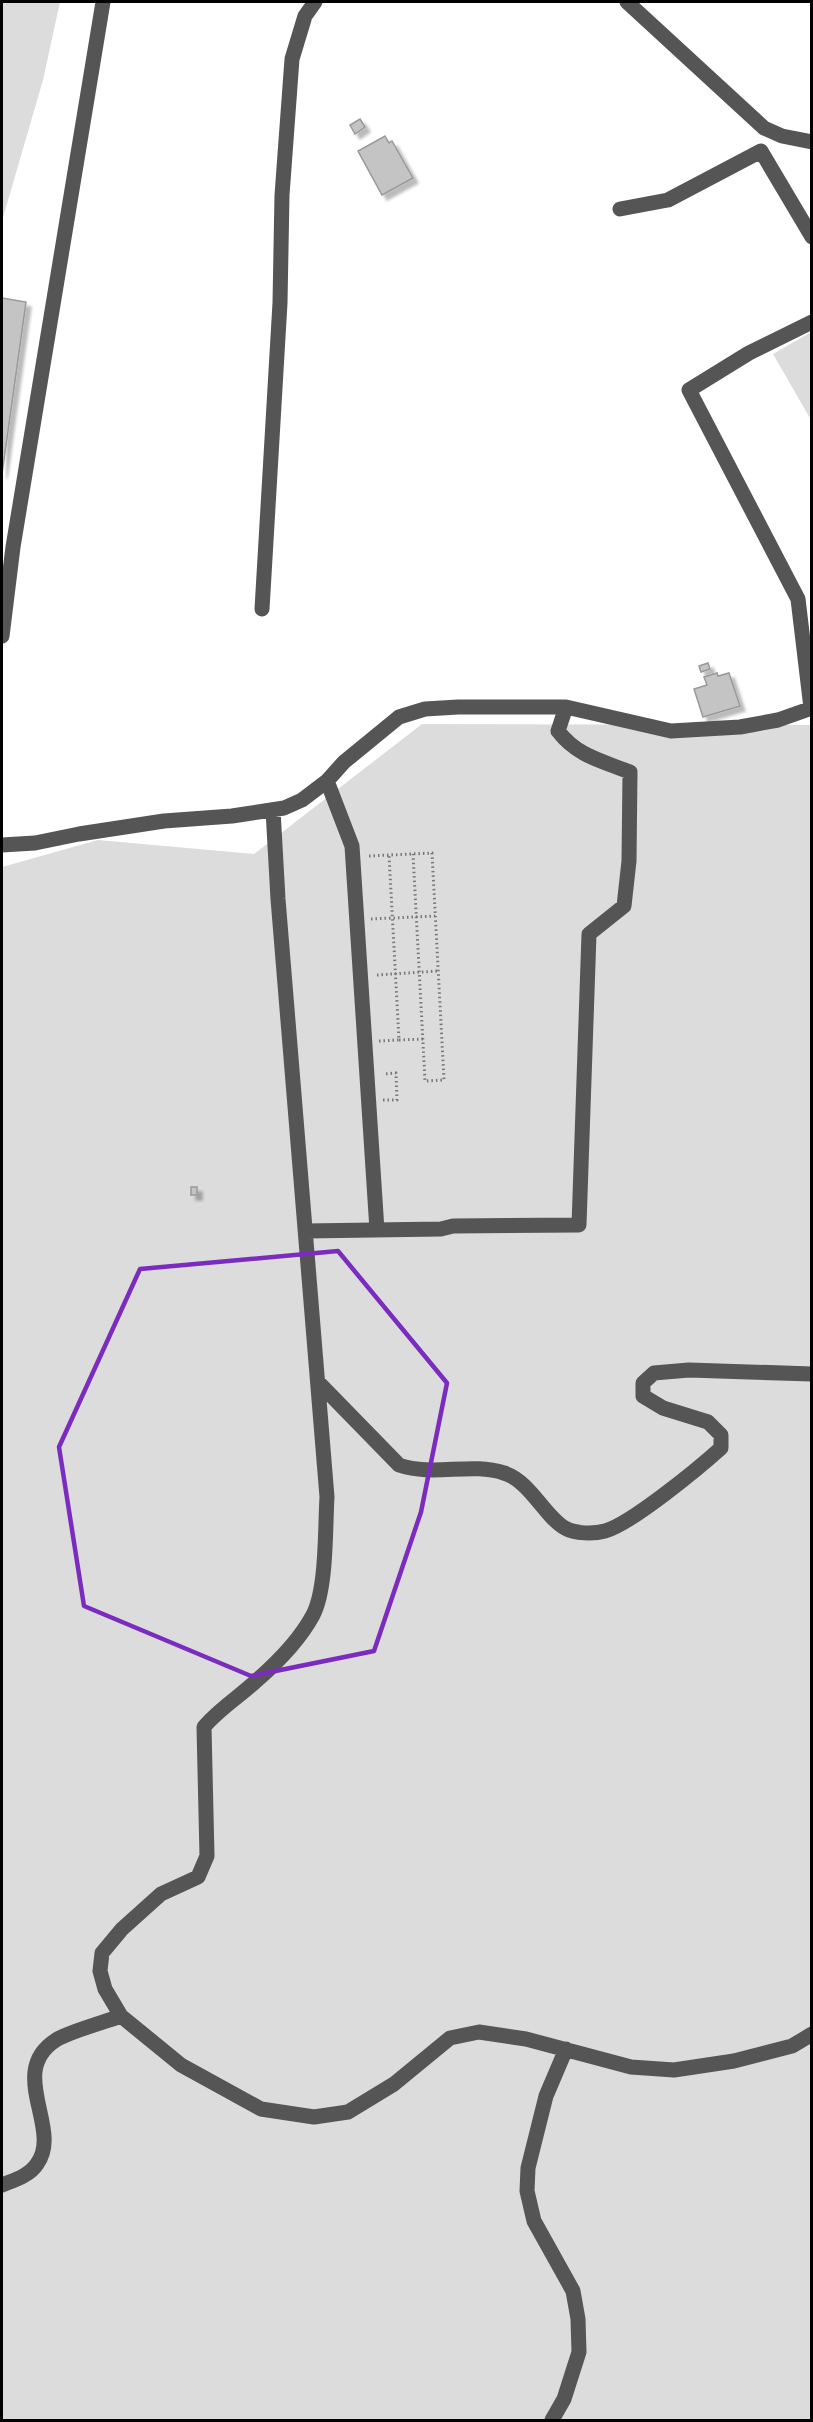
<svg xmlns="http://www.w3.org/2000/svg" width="813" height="2422" font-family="Poppins,sans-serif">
  <defs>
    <filter id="shadow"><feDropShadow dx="5" dy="5" stdDeviation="1.5" flood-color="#0004"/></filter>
  </defs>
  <rect width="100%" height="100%" fill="#fff"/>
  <path fill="#dcdcdc" d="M 2,2 L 60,2 L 43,80 L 2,221 Z
    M 811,332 L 811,420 L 773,354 Z
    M 422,724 L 811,725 L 811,2420 L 2,2420 L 2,867 L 98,840 L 254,854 Z"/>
  <path fill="#c4c4c4" stroke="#999" stroke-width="1.5" filter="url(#shadow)" d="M 360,119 L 365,127 L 355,134 L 350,125 Z
    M 385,136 L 389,143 L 392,141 L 413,178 L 382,195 L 358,151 Z
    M 2,298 L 26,302 L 2,474 Z
    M 708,663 L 710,669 L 701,672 L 699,666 Z
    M 717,673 L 718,676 L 729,673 L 740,706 L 703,717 L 694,689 L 707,685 L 704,677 Z
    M 191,1187 L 197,1187 L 197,1195 L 191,1195 Z"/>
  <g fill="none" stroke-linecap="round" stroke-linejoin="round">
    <path stroke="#777" stroke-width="3" stroke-dasharray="1.5 3" stroke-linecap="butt" d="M 369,856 L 432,853 L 444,1080 L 425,1081 L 413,854
      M 371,919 L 435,916
      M 377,975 L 438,971
      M 399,1040 L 423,1039
      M 379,1041 L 399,1040 L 389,855
      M 383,1100 L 397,1100 L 396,1073 L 383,1074"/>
    <path stroke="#555" stroke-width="15" d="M 627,2 L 764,128 L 782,136 L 812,142
      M 620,209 L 668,200 L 761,151 L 812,237
      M 262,609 L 280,303 L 282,195 L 292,59 L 305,16 L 315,2
      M 2,636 L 13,547 L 103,2
      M 811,708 L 798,599 L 689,390 L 749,353 L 812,322
      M 327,781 L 352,846 L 377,1230
      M 273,810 L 278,899 L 327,1497 C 325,1528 327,1588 313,1615 C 299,1641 278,1662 256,1681 C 239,1697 219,1709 204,1727 L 207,1856 L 198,1877 L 161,1894 L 122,1929 L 102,1953 L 100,1971 L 105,1989 L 121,2016 L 181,2065 L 261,2109 L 314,2117 L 348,2112 L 394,2084 L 450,2038 L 479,2032 L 526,2039 L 631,2067 L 674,2070 L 734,2061 L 792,2046 L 812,2034
      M 2,845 L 35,843 L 79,834 L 164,821 L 232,816 L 284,808 L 302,800 L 327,781 L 344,762 L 399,717 L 425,709 L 458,707 L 566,707 L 671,731 L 740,727 L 778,720 L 812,708
      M 306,1231 L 441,1229 L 453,1226 L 579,1225 L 589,934 L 624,906 L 629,861 L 630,772 C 602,761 577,756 558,731 L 566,707
      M 319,1383 L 399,1465 C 434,1477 470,1462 504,1473 C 530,1481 545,1517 565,1528 C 575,1534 594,1534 605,1531 C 631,1524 700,1467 721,1448 L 721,1435 L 708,1422 L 663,1408 L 643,1396 L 643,1383 L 654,1373 L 689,1370 L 812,1374
      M 2,2185 C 14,2180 29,2176 37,2164 C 63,2129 6,2072 56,2040 C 68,2032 105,2022 121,2016
      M 552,2420 L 564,2399 L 579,2352 L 578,2319 L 573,2291 L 534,2221 L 527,2191 L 528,2168 L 546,2096 L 566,2049"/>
  </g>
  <path fill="none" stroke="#7b2cbf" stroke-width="4.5" stroke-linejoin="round" d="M 338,1251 L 447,1383 L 421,1512 L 374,1651 L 251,1676 L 84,1606 L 59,1447 L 140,1269 Z"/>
  <rect width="813" height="2422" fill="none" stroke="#000000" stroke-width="6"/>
</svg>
